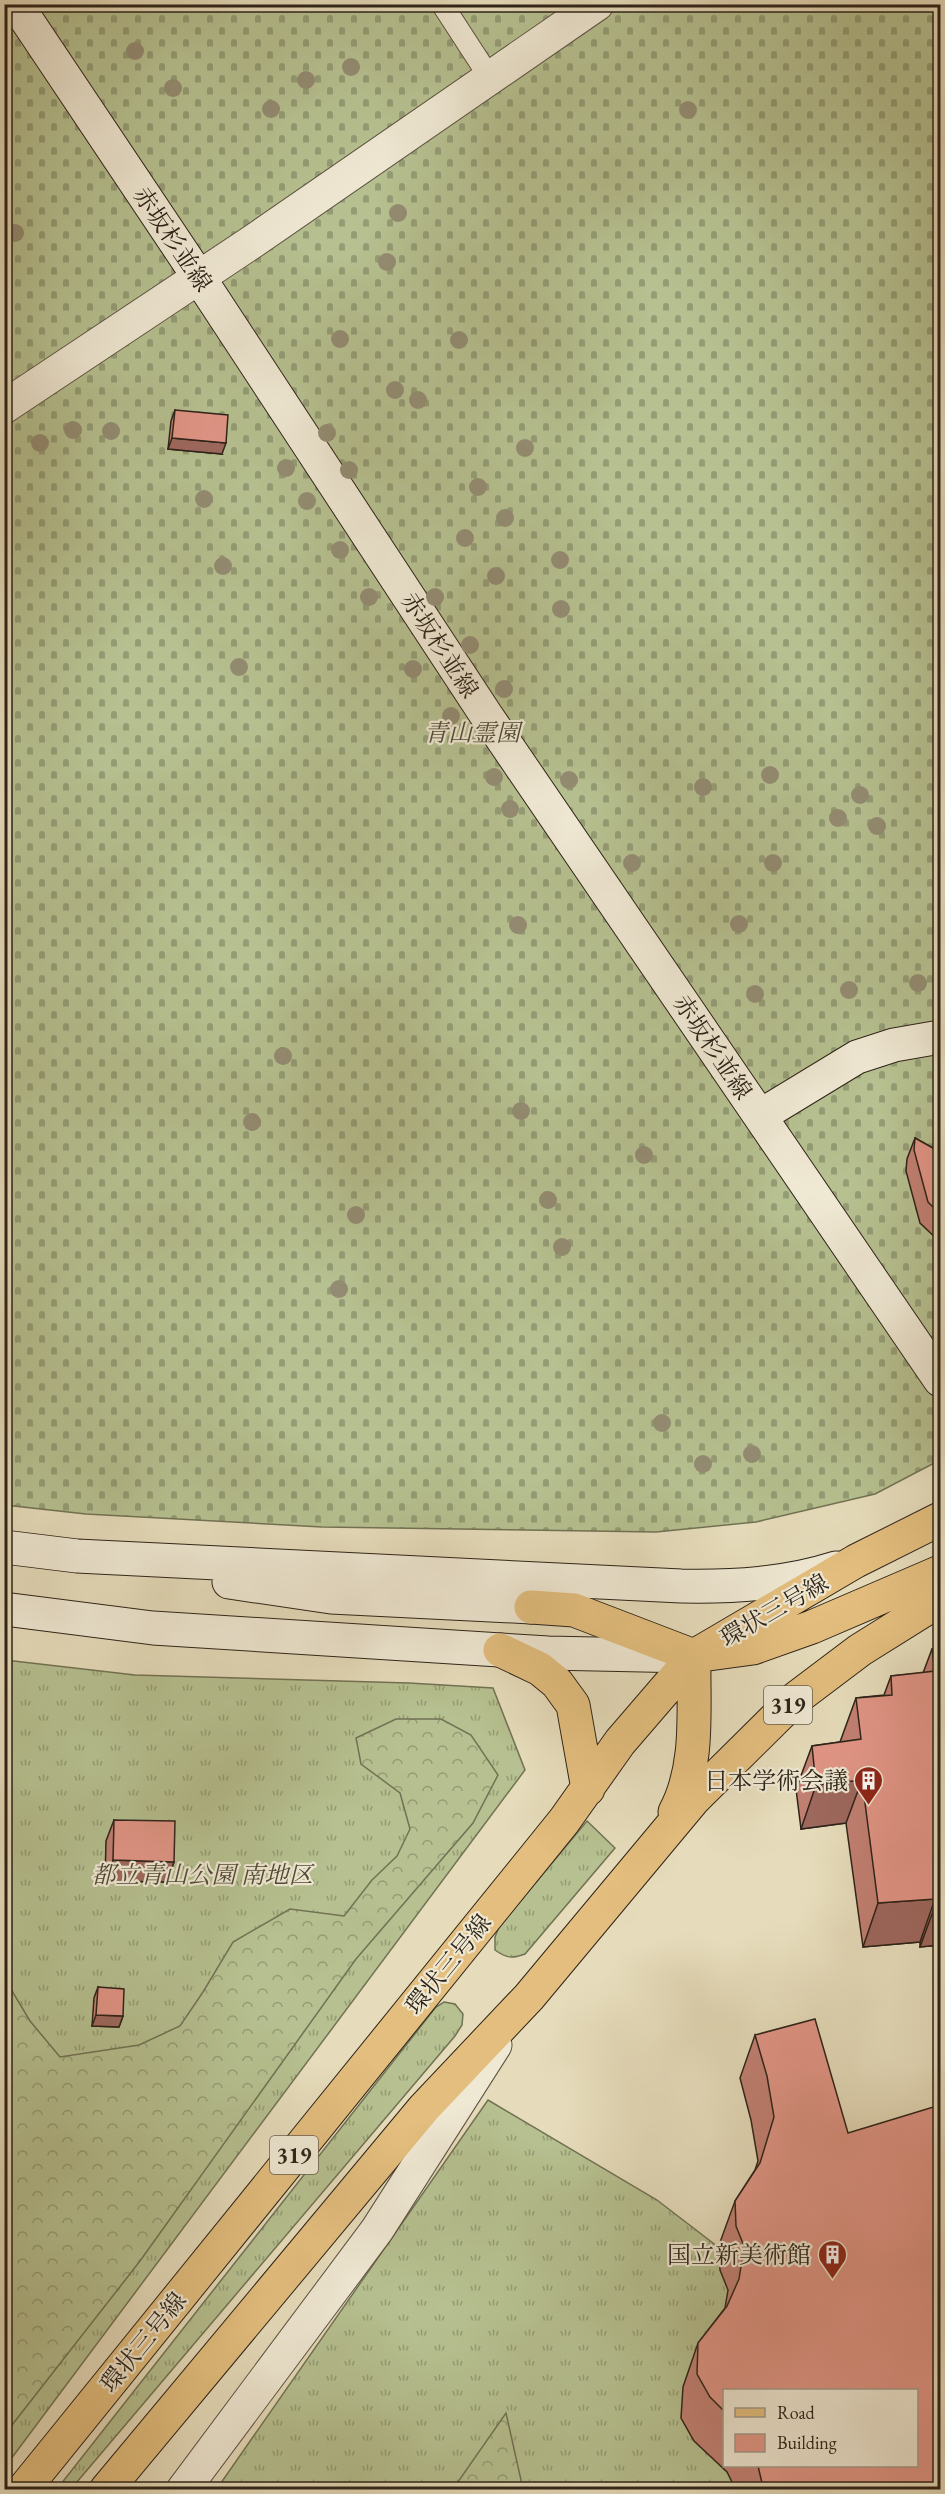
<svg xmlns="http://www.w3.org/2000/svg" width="945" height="2494" font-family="'EB Garamond','Noto Serif JP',serif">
  <defs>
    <pattern id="grass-tufts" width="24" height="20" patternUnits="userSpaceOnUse" patternTransform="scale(1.5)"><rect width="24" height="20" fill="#b6c090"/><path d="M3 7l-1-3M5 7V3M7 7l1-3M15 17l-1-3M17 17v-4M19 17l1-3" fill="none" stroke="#949c75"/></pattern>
    <pattern id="forest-crowns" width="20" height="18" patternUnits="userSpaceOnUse" patternTransform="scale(1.5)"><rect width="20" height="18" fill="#b6c090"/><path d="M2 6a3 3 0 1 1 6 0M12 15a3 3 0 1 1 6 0" fill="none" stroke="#949c75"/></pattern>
    <pattern id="cemetery-stones" width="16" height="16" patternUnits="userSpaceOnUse" patternTransform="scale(1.5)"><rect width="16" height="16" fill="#b6c090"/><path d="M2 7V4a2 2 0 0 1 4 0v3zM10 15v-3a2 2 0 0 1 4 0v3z" fill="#949c75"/></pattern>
  </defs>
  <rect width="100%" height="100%" fill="#e6dcbb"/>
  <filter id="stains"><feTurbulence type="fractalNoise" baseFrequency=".00333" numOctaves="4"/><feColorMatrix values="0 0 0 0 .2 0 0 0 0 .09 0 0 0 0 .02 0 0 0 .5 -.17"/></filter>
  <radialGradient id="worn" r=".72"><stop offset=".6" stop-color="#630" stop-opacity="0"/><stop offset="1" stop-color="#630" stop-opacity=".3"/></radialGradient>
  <path fill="url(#grass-tufts)" stroke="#727254" stroke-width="1.5" d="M 5,1660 L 135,1675 L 409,1683 L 493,1688 L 525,1770 L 5,2467 Z
    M 587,1821 L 615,1848 L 525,1954 C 512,1959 506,1958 495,1950 L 495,1937 L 499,1927 Z
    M 444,2002 L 455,2004 L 463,2014 L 462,2025 L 455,2036 L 71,2489 L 57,2489 L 436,2007 Z
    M 488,2100 L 657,2200 L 904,2390 L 724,2390 L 724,2466 L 916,2466 L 940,2489 L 216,2490 Z"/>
  <path fill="url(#forest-crowns)" stroke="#727254" stroke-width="1.5" d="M 396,1719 L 441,1719 L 471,1735 L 498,1775 L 473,1823 L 356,1959 L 140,2261 L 5,2434 L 5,1983 L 8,1984 L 30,2021 L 60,2057 L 139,2045 L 180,2026 L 203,1992 L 233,1942 L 290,1909 L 344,1916 L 372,1880 L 397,1856 L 410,1829 L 400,1793 L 361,1764 L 356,1738 Z
    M 506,2413 L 523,2489 L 453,2489 Z"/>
  <path fill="url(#cemetery-stones)" stroke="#727254" stroke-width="1.5" d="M 5,5 L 940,5 L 940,1460 L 875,1494 L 756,1522 L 656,1532 L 322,1527 L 86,1514 L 5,1505 Z"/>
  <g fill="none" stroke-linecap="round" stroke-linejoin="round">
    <defs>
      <path id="lane" d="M 442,4 L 490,78"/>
      <path id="street" d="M 4,407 L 252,242 L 597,4
        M 183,2490 L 377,2230 L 495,2045"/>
      <path id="secondary" d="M 16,4 L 198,276 L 486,715 L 940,1380
        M 760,1116 L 857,1057 L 894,1045 L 940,1037
        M 4,1547 L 77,1556 L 681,1586 C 734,1587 786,1584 836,1568
        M 229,1582 L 331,1597 L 531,1607
        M 4,1609 L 153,1628 L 548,1653 L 690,1656"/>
      <path id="primary" d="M 531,1607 L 574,1610 L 694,1656 L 753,1648 L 812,1627 L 940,1572
        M 500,1650 L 540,1669 L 557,1683 L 573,1705 L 588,1789
        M 675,1812 C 700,1765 693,1708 694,1656
        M 23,2490 L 564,1821 L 620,1742 L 694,1656 L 856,1561 L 940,1519
        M 106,2490 L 424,2108 L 529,1997 L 694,1799 L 795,1699 L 860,1650 L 940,1600"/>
    </defs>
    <use href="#lane" stroke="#5b5142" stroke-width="23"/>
    <use href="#street" stroke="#5b5142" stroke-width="35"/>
    <use href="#secondary" stroke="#2d2319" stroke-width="35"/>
    <use href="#primary" stroke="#2d2319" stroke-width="35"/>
    <use href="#lane" stroke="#efe8d3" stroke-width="21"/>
    <use href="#street" stroke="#efe8d3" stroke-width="33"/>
    <use href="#secondary" stroke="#efe8d3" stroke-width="33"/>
    <use href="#primary" stroke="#e3be7e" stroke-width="33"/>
  </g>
  <g fill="#938c72">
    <circle cx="135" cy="51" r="9"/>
    <circle cx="351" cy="67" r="9"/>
    <circle cx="306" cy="80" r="9"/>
    <circle cx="173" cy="88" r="9"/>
    <circle cx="271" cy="109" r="9"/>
    <circle cx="688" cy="110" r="9"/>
    <circle cx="398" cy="213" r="9"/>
    <circle cx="15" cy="233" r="9"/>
    <circle cx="387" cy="262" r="9"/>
    <circle cx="340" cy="339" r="9"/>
    <circle cx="459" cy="340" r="9"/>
    <circle cx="395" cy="390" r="9"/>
    <circle cx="418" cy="400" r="9"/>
    <circle cx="73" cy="430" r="9"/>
    <circle cx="111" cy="431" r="9"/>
    <circle cx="327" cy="433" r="9"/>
    <circle cx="40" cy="443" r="9"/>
    <circle cx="525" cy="448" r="9"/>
    <circle cx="286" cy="468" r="9"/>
    <circle cx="349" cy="470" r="9"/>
    <circle cx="478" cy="487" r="9"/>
    <circle cx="204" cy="499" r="9"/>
    <circle cx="307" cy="501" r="9"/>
    <circle cx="505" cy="518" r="9"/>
    <circle cx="465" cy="538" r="9"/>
    <circle cx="340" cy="550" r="9"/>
    <circle cx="560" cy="560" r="9"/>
    <circle cx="223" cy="566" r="9"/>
    <circle cx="496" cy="576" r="9"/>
    <circle cx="369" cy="597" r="9"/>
    <circle cx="435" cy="597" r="9"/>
    <circle cx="561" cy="609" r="9"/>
    <circle cx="470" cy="645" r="9"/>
    <circle cx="239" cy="667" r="9"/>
    <circle cx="413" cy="669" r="9"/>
    <circle cx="504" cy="689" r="9"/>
    <circle cx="451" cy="716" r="9"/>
    <circle cx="770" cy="775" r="9"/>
    <circle cx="494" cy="777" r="9"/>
    <circle cx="569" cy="780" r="9"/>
    <circle cx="703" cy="787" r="9"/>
    <circle cx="860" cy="795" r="9"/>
    <circle cx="510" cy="809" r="9"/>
    <circle cx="838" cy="818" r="9"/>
    <circle cx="877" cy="826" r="9"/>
    <circle cx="632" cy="863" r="9"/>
    <circle cx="773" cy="863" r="9"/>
    <circle cx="739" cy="924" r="9"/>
    <circle cx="518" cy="925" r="9"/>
    <circle cx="918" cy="983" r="9"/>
    <circle cx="849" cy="990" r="9"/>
    <circle cx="755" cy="994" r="9"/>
    <circle cx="283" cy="1056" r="9"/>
    <circle cx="521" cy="1111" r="9"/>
    <circle cx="252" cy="1122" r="9"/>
    <circle cx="644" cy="1155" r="9"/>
    <circle cx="548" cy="1200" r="9"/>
    <circle cx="356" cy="1215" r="9"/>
    <circle cx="562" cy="1247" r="9"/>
    <circle cx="339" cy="1289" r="9"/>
    <circle cx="662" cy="1423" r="9"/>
    <circle cx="752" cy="1454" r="9"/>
    <circle cx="703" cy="1464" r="9"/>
  </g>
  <path fill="#c28073" stroke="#2d2319" stroke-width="1.5" fill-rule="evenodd" d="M 175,410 L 222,454 L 168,449 L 171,421 Z
    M 915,1138 L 940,1152 L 940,1242 L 920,1223 L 906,1171 L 907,1159 Z
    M 940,1648 L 940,1945 L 920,1947 L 920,1942 L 863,1947 L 846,1823 L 801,1829 L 796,1789 L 812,1746 L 840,1742 L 856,1698 L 884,1695 L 891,1676 L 923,1673 L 932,1649 Z
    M 114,1820 L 174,1862 L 167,1882 L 105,1881 L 106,1841 Z
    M 98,1987 L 123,2016 L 119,2027 L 92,2026 L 94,1998 Z
    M 755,2035 L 940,2490 L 736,2490 L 727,2472 L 694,2441 L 681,2418 L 683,2387 L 698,2343 L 725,2308 L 728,2290 L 720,2270 L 719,2245 L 735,2201 L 755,2170 L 758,2161 L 751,2120 L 740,2078 ZM 724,2391 L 916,2466 L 724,2466 Z"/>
  <path fill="#9e685e" stroke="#2d2319" stroke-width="1.5" d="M 172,438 L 226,443 L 222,454 L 168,449 Z
    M 862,1780 L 846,1823 L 801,1829 L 816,1785 Z
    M 113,1860 L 174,1862 L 167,1882 L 105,1881 Z
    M 935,1899 L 920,1942 L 863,1947 L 878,1903 Z
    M 936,1903 L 940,1903 L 940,1945 L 920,1947 Z
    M 96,2015 L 123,2016 L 119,2027 L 92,2026 Z"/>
  <path fill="#e19586" stroke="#2d2319" stroke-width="1.5" d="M 175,410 L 228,415 L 226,443 L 172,438 Z
    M 915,1138 L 940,1152 L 940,1214 L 928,1202 L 914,1150 Z
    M 940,1648 L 940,1903 L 936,1903 L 935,1899 L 878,1903 L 862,1780 L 816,1785 L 812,1746 L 861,1739 L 856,1698 L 892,1695 L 891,1676 L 935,1671 L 932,1649 Z
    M 114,1820 L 175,1821 L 174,1862 L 113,1860 Z
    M 98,1987 L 124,1989 L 123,2016 L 96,2015 Z
    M 815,2019 L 848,2133 L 940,2105 L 940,2490 L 759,2490 L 762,2483 L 758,2466 L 916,2466 L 916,2391 L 724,2391 L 724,2411 L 710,2397 L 697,2374 L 698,2343 L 727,2306 L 739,2279 L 744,2246 L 736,2226 L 735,2201 L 760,2163 L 774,2117 L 767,2076 L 755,2035 Z"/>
  <defs>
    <symbol id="building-pin" viewBox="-11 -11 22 30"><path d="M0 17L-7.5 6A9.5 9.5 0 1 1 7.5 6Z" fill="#8f2418" stroke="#efe8d3"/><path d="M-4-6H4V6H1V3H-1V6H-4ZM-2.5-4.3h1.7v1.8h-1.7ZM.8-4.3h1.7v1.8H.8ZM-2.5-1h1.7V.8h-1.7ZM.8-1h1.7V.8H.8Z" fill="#fff"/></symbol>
  </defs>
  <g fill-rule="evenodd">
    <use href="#building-pin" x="852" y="1764" width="33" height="45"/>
    <use href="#building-pin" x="816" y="2238" width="33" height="45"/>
  </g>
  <g text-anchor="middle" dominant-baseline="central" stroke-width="4.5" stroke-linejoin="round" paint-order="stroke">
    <g fill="#efe8d3" stroke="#675e51" stroke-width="1.5">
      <rect x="764" y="1686" width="48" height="38" rx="4.5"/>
      <rect x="270" y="2136" width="48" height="38" rx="4.5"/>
    </g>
    <g font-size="22" font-weight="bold" fill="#2d2319">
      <text x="788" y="1705">319</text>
      <text x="294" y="2155">319</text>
    </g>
    <g font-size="24" fill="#2d2319" stroke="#efe8d3">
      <text transform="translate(173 239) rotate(56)">赤坂杉並線</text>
      <text transform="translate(440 645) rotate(57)">赤坂杉並線</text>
      <text transform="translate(713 1047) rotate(56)">赤坂杉並線</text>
      <text transform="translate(774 1610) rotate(-30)">環状三号線</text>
      <text transform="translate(448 1964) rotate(-51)">環状三号線</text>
      <text transform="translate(143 2342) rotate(-51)">環状三号線</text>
    </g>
    <g font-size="24" font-style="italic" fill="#4f4a37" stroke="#efe8d3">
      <text x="472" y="732">青山霊園</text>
      <text x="202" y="1874">都立青山公園 南地区</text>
    </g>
    <g font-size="24" fill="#2d2319" stroke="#efe8d3" text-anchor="end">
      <text x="848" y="1780">日本学術会議</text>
      <text x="811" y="2254">国立新美術館</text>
    </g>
  </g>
  <rect width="945" height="2494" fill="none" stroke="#e6dcbb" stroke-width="24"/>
  <rect x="6" y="6" width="933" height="2482" fill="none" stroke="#2d2319" stroke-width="3"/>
  <rect x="12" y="12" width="921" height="2470" fill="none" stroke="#2d2319" stroke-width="1.5"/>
  <rect x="723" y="2389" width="195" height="78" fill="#efe8d3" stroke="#a19989" stroke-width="1.5"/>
  <rect x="735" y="2408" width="30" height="9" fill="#e3be7e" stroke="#a19989" stroke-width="1.5"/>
  <text x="777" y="2419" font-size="18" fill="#2d2319">Road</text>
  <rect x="735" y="2434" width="30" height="18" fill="#e19586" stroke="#a19989" stroke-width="1.5"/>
  <text x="777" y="2449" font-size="18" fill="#2d2319">Building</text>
  <rect width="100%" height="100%" filter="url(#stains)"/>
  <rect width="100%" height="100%" fill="url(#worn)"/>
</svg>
